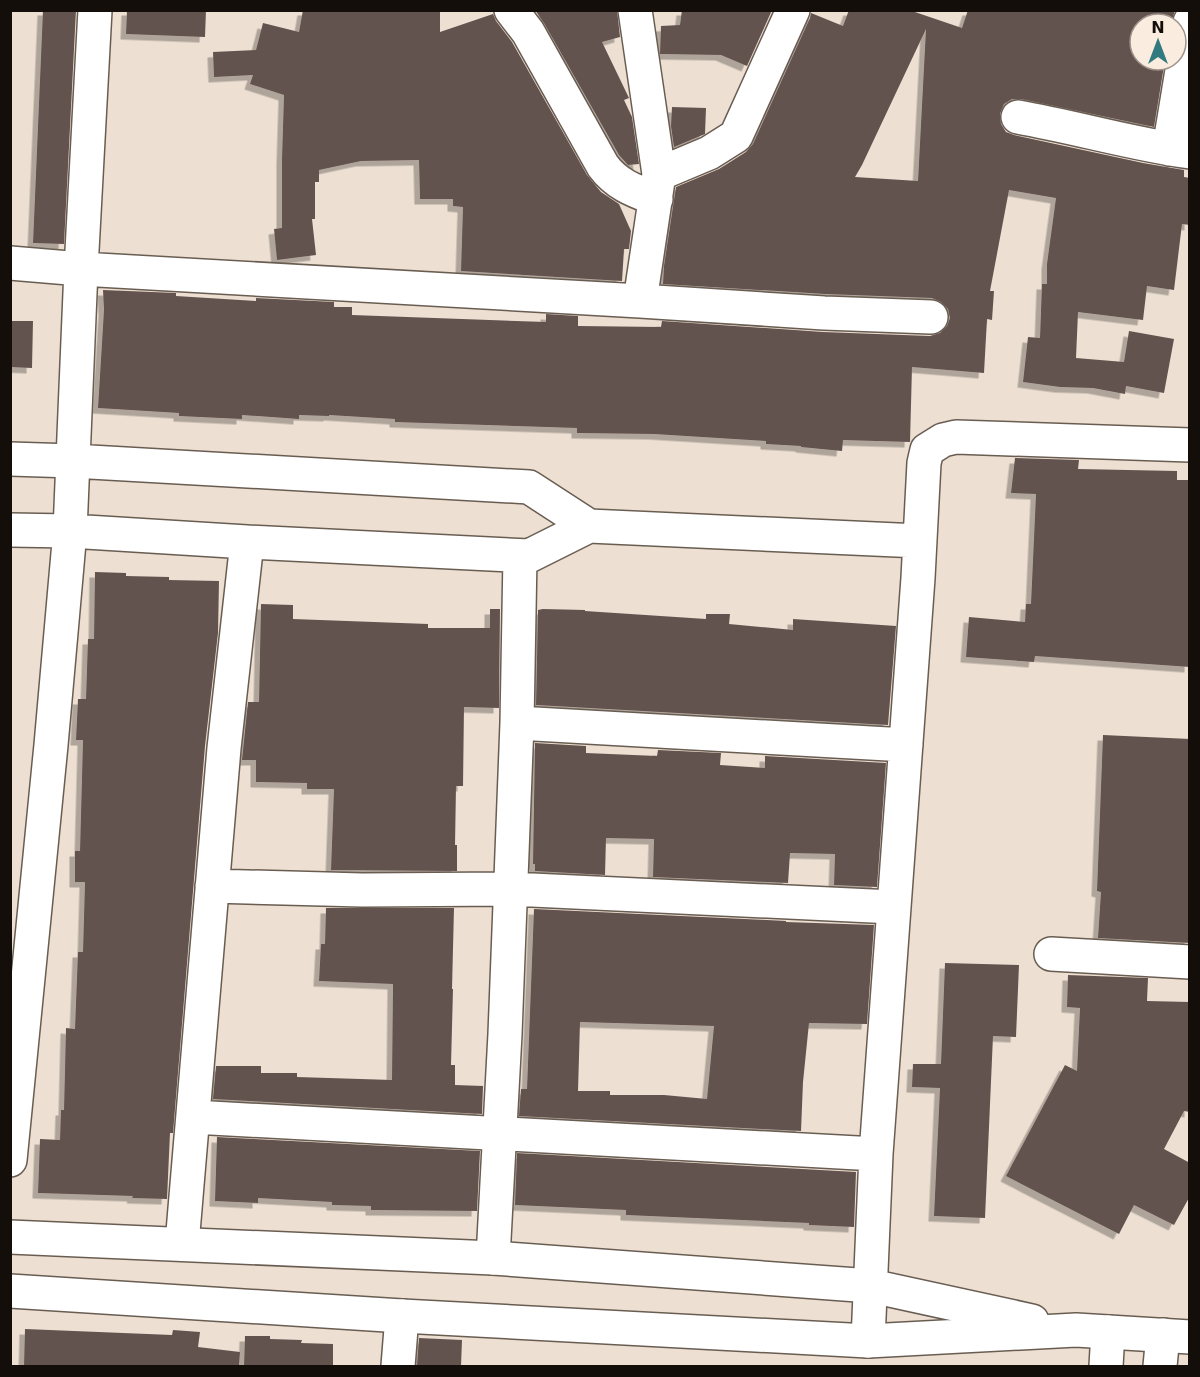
<svg xmlns="http://www.w3.org/2000/svg" width="1200" height="1377" font-family="'DejaVu Sans',sans-serif">
  <defs>
    <filter id="shadow"><feDropShadow dx="-5.5" dy="5.5" stdDeviation="0" flood-color="#0004"/></filter>
  </defs>
  <rect width="100%" height="100%" fill="#eddfd2"/>
  <path fill="#645350" fill-rule="evenodd" filter="url(#shadow)" d="M 43,10 L 76,10 L 64,244 L 33,243 Z
    M 127,10 L 206,10 L 205,37 L 126,34 Z
    M 303,10 L 440,10 L 440,32 L 493,14 L 496,21 L 512,42 L 587,175 L 601,192 L 619,204 L 631,231 L 629,249 L 624,249 L 622,281 L 461,271 L 463,207 L 453,206 L 453,199 L 420,199 L 419,160 L 361,161 L 319,170 L 319,182 L 315,182 L 315,219 L 312,219 L 316,255 L 277,260 L 274,229 L 282,228 L 282,159 L 284,95 L 250,84 L 253,75 L 214,77 L 213,52 L 256,50 L 263,23 L 299,32 Z
    M 535,10 L 617,10 L 620,37 L 602,42 L 629,98 L 624,100 L 632,117 L 639,164 L 628,165 L 619,155 L 544,23 Z
    M 682,10 L 772,10 L 747,66 L 721,55 L 660,54 L 661,26 L 680,25 Z
    M 849,10 L 909,10 L 962,28 L 968,10 L 1175,10 L 1171,24 L 1140,24 L 1140,60 L 1165,60 L 1154,127 L 1021,99 L 1012,99 L 1004,104 L 1000,114 L 1001,124 L 1006,132 L 1014,135 L 1143,163 L 1184,170 L 1184,177 L 1190,178 L 1190,225 L 1182,224 L 1174,290 L 1147,286 L 1143,320 L 1078,312 L 1076,358 L 1124,362 L 1129,331 L 1174,339 L 1164,393 L 1126,386 L 1125,394 L 1093,388 L 1060,387 L 1023,382 L 1028,337 L 1040,338 L 1042,284 L 1047,284 L 1047,264 L 1056,198 L 1009,190 L 990,291 L 994,291 L 992,320 L 987,319 L 984,373 L 912,367 L 910,442 L 843,440 L 842,451 L 801,447 L 801,446 L 766,444 L 766,441 L 654,434 L 577,433 L 577,428 L 395,422 L 395,419 L 329,415 L 329,416 L 299,415 L 299,419 L 242,415 L 242,419 L 179,416 L 179,413 L 98,408 L 104,310 L 103,290 L 176,293 L 176,296 L 256,301 L 256,298 L 334,302 L 334,307 L 352,307 L 352,315 L 546,322 L 546,314 L 578,316 L 578,326 L 661,327 L 662,321 L 823,332 L 930,336 L 940,333 L 947,326 L 950,318 L 948,309 L 941,302 L 932,298 L 825,294 L 663,284 L 664,266 L 676,187 L 719,169 L 746,152 L 753,144 L 810,18 L 811,13 L 843,26 ZM 926,29 L 918,181 L 855,177 L 862,165 Z
    M 672,107 L 706,108 L 705,134 L 674,147 L 671,126 Z
    M 10,321 L 33,321 L 32,368 L 10,367 Z
    M 1015,458 L 1079,460 L 1078,469 L 1177,471 L 1177,480 L 1190,480 L 1190,667 L 1035,656 L 1034,662 L 966,657 L 969,617 L 1025,622 L 1026,604 L 1031,604 L 1036,494 L 1011,493 Z
    M 95,572 L 126,573 L 126,576 L 169,577 L 169,580 L 219,581 L 218,633 L 205,746 L 173,1133 L 170,1133 L 167,1199 L 132,1198 L 133,1196 L 38,1193 L 40,1139 L 60,1140 L 61,1110 L 64,1110 L 66,1028 L 75,1029 L 78,952 L 83,952 L 85,882 L 75,882 L 75,851 L 80,851 L 83,740 L 76,740 L 78,699 L 86,699 L 88,639 L 94,639 Z
    M 261,604 L 293,605 L 293,619 L 428,624 L 428,628 L 490,628 L 490,609 L 500,609 L 499,708 L 464,707 L 463,786 L 456,786 L 455,845 L 457,845 L 457,871 L 331,870 L 334,789 L 307,789 L 307,783 L 256,782 L 256,760 L 242,760 L 248,702 L 259,702 Z
    M 543,609 L 585,610 L 585,611 L 706,619 L 706,614 L 730,614 L 729,624 L 793,630 L 793,619 L 896,626 L 888,725 L 536,705 L 538,610 Z
    M 1103,735 L 1190,739 L 1190,943 L 1098,938 L 1101,892 L 1097,891 Z
    M 535,743 L 586,746 L 586,753 L 657,756 L 658,750 L 721,753 L 720,765 L 765,768 L 765,756 L 886,763 L 877,887 L 834,885 L 835,854 L 790,853 L 788,883 L 653,877 L 654,839 L 606,838 L 605,875 L 535,871 L 535,864 L 533,864 Z
    M 326,908 L 454,908 L 452,989 L 453,989 L 451,1065 L 455,1065 L 455,1085 L 483,1086 L 482,1114 L 213,1099 L 216,1066 L 261,1066 L 261,1073 L 297,1073 L 297,1077 L 392,1080 L 393,984 L 319,981 L 321,944 L 325,944 Z
    M 534,909 L 786,921 L 786,922 L 874,925 L 867,1024 L 809,1023 L 803,1082 L 801,1131 L 519,1116 L 521,1089 L 527,1089 ZM 580,1022 L 714,1026 L 707,1099 L 664,1095 L 610,1095 L 610,1091 L 578,1091 Z
    M 945,963 L 1019,965 L 1016,1037 L 993,1036 L 985,1218 L 934,1216 L 940,1088 L 912,1087 L 913,1064 L 941,1064 Z
    M 1068,975 L 1148,978 L 1147,1001 L 1190,1002 L 1190,1112 L 1184,1111 L 1164,1149 L 1190,1163 L 1190,1196 L 1174,1225 L 1134,1205 L 1119,1234 L 1006,1176 L 1065,1065 L 1077,1071 L 1080,1008 L 1067,1007 Z
    M 217,1137 L 480,1151 L 477,1211 L 371,1210 L 371,1206 L 332,1205 L 332,1202 L 258,1198 L 258,1203 L 215,1201 Z
    M 517,1153 L 856,1172 L 854,1227 L 809,1225 L 809,1223 L 626,1215 L 626,1210 L 515,1205 Z
    M 25,1329 L 172,1335 L 173,1330 L 200,1332 L 198,1347 L 240,1352 L 239,1366 L 24,1366 Z
    M 245,1336 L 270,1336 L 270,1339 L 302,1340 L 301,1343 L 333,1344 L 333,1366 L 244,1366 Z
    M 419,1338 L 462,1340 L 461,1366 L 417,1366 Z"/>
  <g fill="none" stroke-linecap="round" stroke-linejoin="round">
    <defs>
      <path id="minor" d="M 511,10 L 528,32 L 603,166 C 617,185 635,191 656,199
        M 635,10 L 659,174 L 640,301
        M 1018,117 C 1075,127 1132,144 1190,152
        M 1169,149 L 1190,22
        M 659,174 L 709,153 L 736,136 L 793,10
        M 10,263 L 81,269 L 640,301 L 824,313 L 931,317
        M 10,459 L 73,461 L 529,487 L 589,526
        M 10,530 L 70,531 L 247,542 L 529,556 L 589,526 L 919,541
        M 517,723 L 520,556
        M 212,886 L 362,890 L 511,889 L 893,907
        M 1051,954 L 1190,962
        M 193,1117 L 876,1154
        M 10,1160 L 51,745 L 70,531 L 81,269 L 95,10
        M 182,1244 L 224,748 L 247,542
        M 493,1258 L 505,1034 L 517,723 L 906,745
        M 868,1341 L 876,1154 L 918,578 L 924,463 L 927,450 L 943,440 L 956,437 L 1190,445
        M 398,1366 L 402,1316
        M 1106,1366 L 1108,1332
        M 1160,1366 L 1163,1335"/>
      <path id="highway" d="M 10,1237 L 493,1258 L 871,1286 L 1032,1321
        M 10,1291 L 402,1316 L 868,1341 L 1076,1330 L 1190,1337"/>
    </defs>
    <use href="#minor" stroke="#695d52" stroke-width="36"/>
    <use href="#highway" stroke="#695d52" stroke-width="36"/>
    <use href="#minor" stroke="#fff" stroke-width="33"/>
    <use href="#highway" stroke="#fff" stroke-width="33"/>
  </g>
  <rect width="1200" height="1377" fill="none" stroke="#130e0a" stroke-width="24"/>
  <g transform="translate(1158 42)"><circle r="28" fill="#faecdf" stroke="#9e938a" stroke-width="1.5"/>
  <path d="M0-4.5L10 22L0 15L-10 22Z" fill="#317a80"/>
  <text y="-9" font-size="16" font-weight="bold" text-anchor="middle" fill="#130e0a">N</text>
  </g>
</svg>
